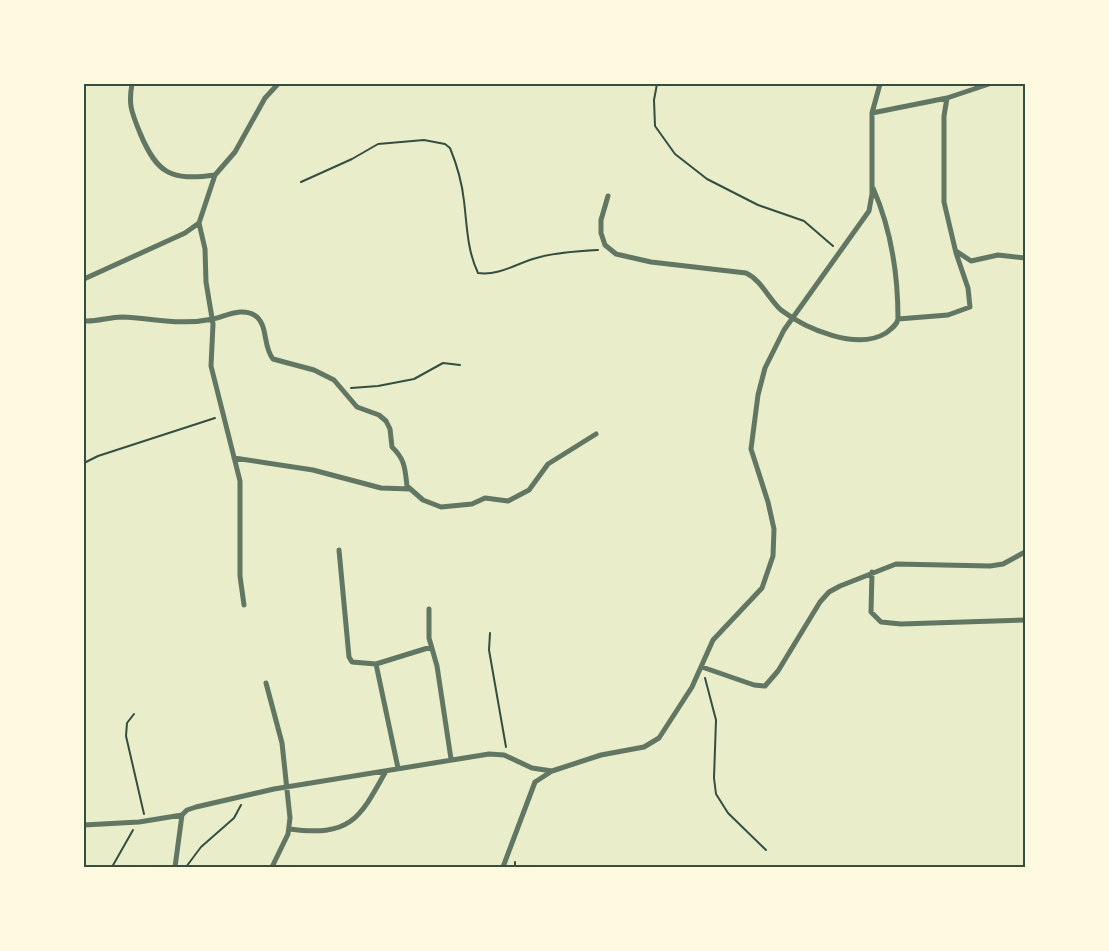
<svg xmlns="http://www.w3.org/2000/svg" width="1109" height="951" font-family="'Times New Roman',serif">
  <rect width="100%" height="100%" fill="#e9edc9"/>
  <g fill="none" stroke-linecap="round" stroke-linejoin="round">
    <path stroke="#344e41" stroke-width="2" d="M 657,84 L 654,100 L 655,126 L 675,154 L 707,179 L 758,205 L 804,221 L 833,246
      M 301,182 L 352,159 L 378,144 L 424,140 L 445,144 L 450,148 C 457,165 462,183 464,201 C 467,225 467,250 478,273 C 501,276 518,262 540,257 C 559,252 579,251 598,250
      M 351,388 L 378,386 L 414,379 L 443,363 L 460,365
      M 84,463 L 98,456 L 215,418
      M 490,633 L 489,650 L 506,747
      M 705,678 L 716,720 L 714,778 L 716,794 L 728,813 L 766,850
      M 134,714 L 127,723 L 126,736 L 144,814
      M 515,862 L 515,867
      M 112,867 L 133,830
      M 186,867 L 201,847 L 234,818 L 241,805"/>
    <path stroke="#617663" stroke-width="5" d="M 132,84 C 128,105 132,113 140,133 C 157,174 171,181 215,175
      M 872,113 L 947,98 L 989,84
      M 608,196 L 601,220 L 601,233 L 605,245 L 616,254 L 651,262 L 746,273 C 761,280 769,299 781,310 C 806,329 857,351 886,333 C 891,329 897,325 898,319 C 898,274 891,229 873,188
      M 199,223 L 205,249 L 206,282 L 213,324 L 211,366 L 240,481 L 240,576 L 244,605
      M 956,251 L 971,261 L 998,255 L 1025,258
      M 84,279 L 185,233 L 199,223 L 215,175 L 235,152 L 265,98 L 278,84
      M 898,319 L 948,315 L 970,307 L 968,288 L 956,253 L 944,202 L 944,116 L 947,98
      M 84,321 C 97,322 109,317 122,317 C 153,318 180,326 213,319 C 226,316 244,306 257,317 C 268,327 263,347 273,359 L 314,370 L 334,380 L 357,407 L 379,415 L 386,421 L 390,429 L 392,447 C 405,459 405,469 407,486 L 423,500 L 441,507 L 472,504 L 485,498 L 508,501 L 529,490 L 548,464 L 596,434
      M 234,458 L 313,470 L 381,488 L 410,489
      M 339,550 L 349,657 L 352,662 L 376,664 L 431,647
      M 872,572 L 871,612 L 881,622 L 901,624 L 1025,620
      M 429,609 L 429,638 L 437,666 L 451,759
      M 376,664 L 398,768
      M 702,667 L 754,685 L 765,686 L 778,671 L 820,602 L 829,592 L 840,586 L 896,564 L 990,566 L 1003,564 L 1025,552
      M 266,683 L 282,743 L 290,818 L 288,834 L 272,867
      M 84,825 L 139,822 L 182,815
      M 289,829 C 350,837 359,820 386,771
      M 175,867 L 182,815 L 187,810 L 196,807 L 274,789 L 489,754 L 504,755 L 532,768 L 552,771
      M 503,867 L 535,782 L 552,771 L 601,755 L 644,747 L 659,738 L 692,687 L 713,640 L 762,588 L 773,556 L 774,529 L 768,502 L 751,449 L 758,395 L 765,368 L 784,330 L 869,211 L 872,194 L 872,113 L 880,84"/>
  </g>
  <rect width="1109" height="951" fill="none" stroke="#fefae0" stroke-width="170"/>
  <rect x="85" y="85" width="939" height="781" fill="none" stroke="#344e41" stroke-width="2"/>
</svg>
